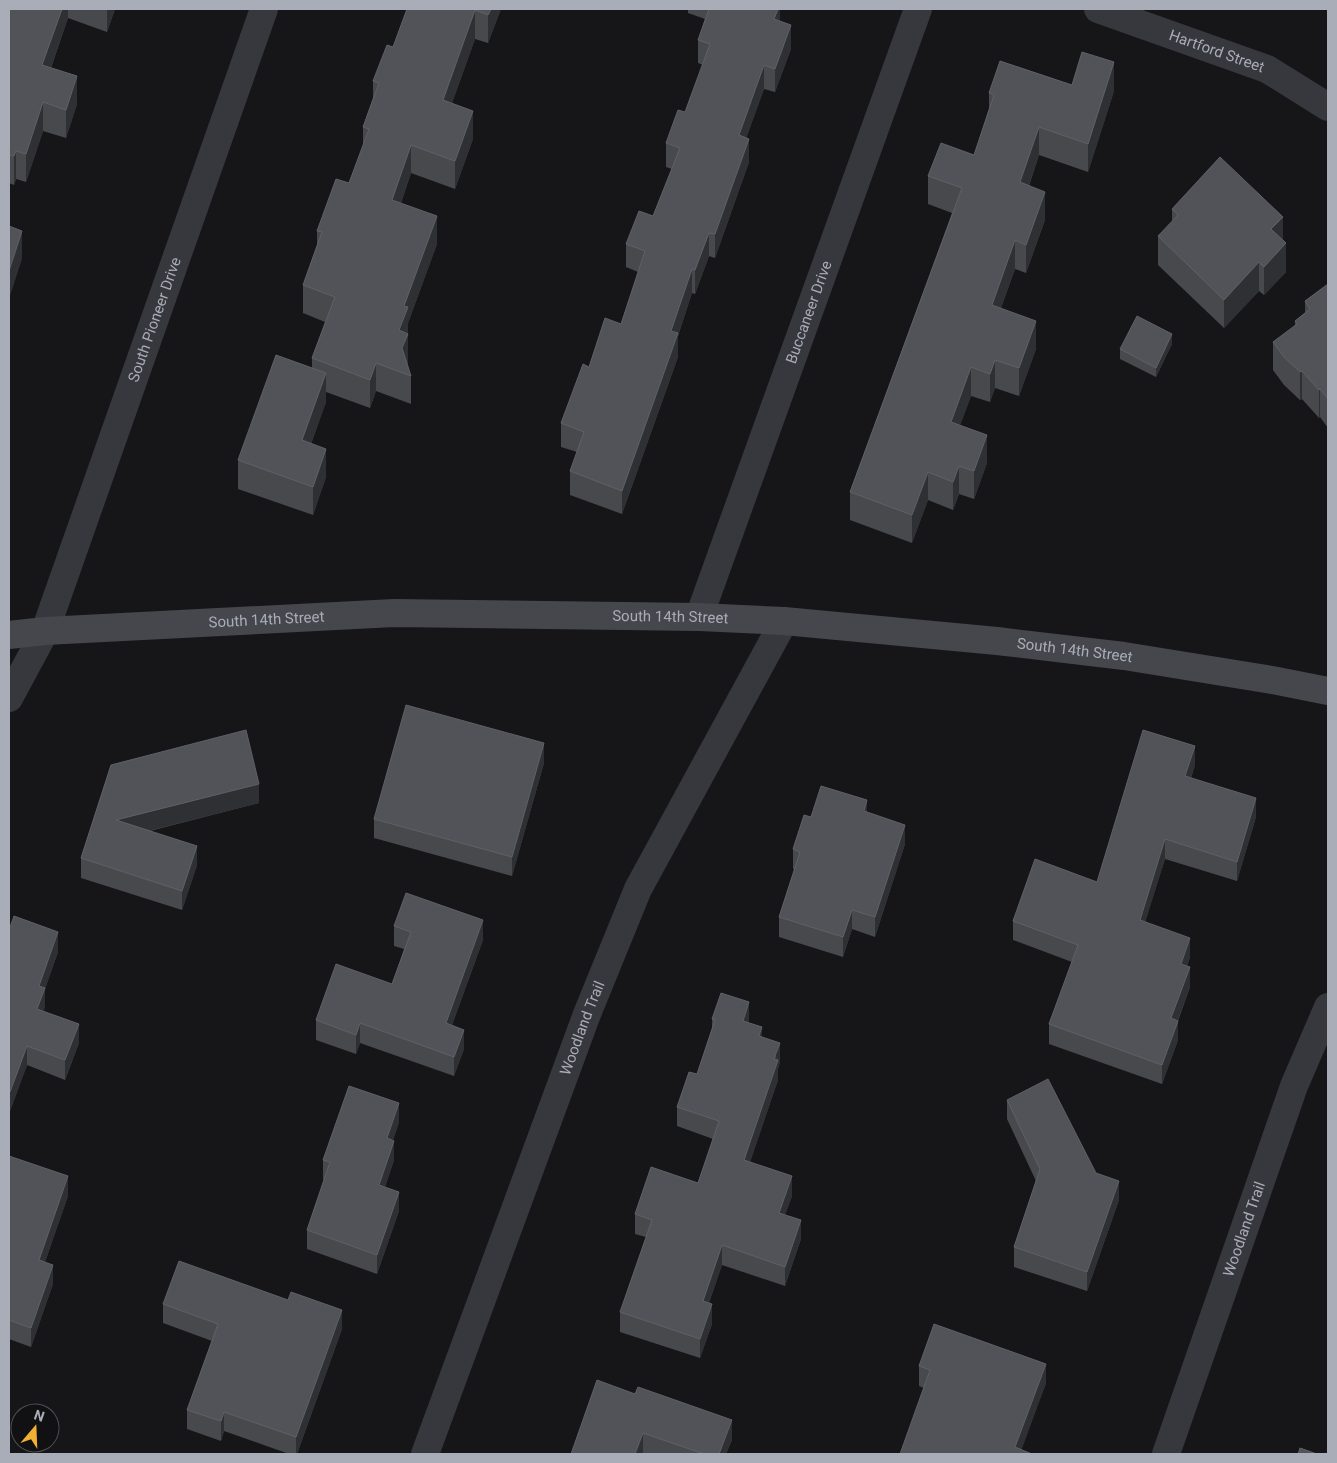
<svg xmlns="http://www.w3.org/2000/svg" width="1337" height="1463" font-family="Roboto,sans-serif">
  <rect width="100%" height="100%" fill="#161618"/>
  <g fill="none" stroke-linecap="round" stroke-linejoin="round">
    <g stroke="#37383d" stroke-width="28">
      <path id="s1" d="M 1098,9 L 1267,69 L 1328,107"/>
      <path id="s2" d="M 699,617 L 918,9"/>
      <path d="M 9,698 L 45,631"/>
      <path id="s3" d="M 425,1454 L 587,1014 L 638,889 L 784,621"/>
      <path id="s4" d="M 1166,1454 L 1294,1086 L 1328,1007"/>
    </g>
    <path stroke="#37383d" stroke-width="28" id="s5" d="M 45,631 L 264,9"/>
    <path stroke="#45474d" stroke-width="28" id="s6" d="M 9,635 L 45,631 L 394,613 L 699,617 L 784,621 L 997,641 L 1124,656 L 1272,680 L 1328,691"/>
  </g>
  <path fill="#47494d" d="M 9,9 L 115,9 L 107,32 L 68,18 L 51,68 L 77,104 L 66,138 L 43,131 L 26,182 L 16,179 L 14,185 L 9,183 Z
    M 407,9 L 501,9 L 488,43 L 475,39 L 452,103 L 473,139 L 455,189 L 411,173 L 401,203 L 437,244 L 408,323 L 408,362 L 407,364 L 411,376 L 411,404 L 376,391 L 370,408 L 326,392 L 326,402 L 311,444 L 326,477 L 313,515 L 238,489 L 238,460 L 312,368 L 312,358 L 325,322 L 303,313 L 303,285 L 317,245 L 317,231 L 349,183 L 363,146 L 363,127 L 373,98 L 373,81 L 393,47 Z
    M 688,9 L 780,9 L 780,22 L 791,49 L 775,92 L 764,89 L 746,138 L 749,162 L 715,258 L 709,256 L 695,294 L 692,293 L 678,336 L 678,357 L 622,514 L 570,495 L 570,471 L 577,452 L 561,447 L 561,423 L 589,367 L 621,324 L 638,272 L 626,267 L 626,244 L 653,216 L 672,169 L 666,167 L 666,143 L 685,112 L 703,65 L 698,63 L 698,40 L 705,19 L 688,13 Z
    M 1072,85 L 1114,91 L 1088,172 L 1039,155 L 1029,186 L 1045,220 L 1026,273 L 1015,269 L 1001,308 L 1036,349 L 1019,396 L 995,388 L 990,402 L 971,396 L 960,425 L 987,463 L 974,499 L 959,494 L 953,510 L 928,500 L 912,543 L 850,520 L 850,492 L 952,213 L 928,204 L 928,176 L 974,155 L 989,109 L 989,93 Z
    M 1172,209 L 1283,240 L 1286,272 L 1264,295 L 1259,291 L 1224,328 L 1158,265 L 1158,236 L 1172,222 Z
    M 1328,284 L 1328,428 L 1320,417 L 1319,418 L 1302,399 L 1300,400 L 1284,385 L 1273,370 L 1273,342 L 1295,326 L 1295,321 L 1305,313 L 1305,301 Z
    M 1172,344 L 1156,377 L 1120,359 L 1120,349 Z
    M 544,763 L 512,876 L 374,838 L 374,819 Z
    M 111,765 L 259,803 L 150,831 L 197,865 L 182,910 L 81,878 L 81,858 Z
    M 1195,765 L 1191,778 L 1256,817 L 1237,881 L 1165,859 L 1145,922 L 1190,957 L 1187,966 L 1190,987 L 1178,1021 L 1178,1040 L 1162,1084 L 1049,1044 L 1049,1024 L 1072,962 L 1013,940 L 1013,921 L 1097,882 Z
    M 867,813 L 905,844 L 875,937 L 852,929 L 843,957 L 779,937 L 779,917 L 795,869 L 793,869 L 793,849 L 811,817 Z
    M 394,926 L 483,940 L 452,1025 L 464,1049 L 454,1076 L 360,1043 L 356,1054 L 316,1040 L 316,1020 L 392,984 L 404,949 L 394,946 Z
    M 9,930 L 58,952 L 45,989 L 45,1007 L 43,1011 L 79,1043 L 65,1080 L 27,1065 L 10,1111 L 9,1111 Z
    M 712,1019 L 749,1022 L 749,1023 L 762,1037 L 780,1062 L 778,1069 L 778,1080 L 750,1162 L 792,1196 L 785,1215 L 801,1239 L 785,1286 L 722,1265 L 709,1303 L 712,1324 L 700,1358 L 620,1332 L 620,1312 L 646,1237 L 635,1234 L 635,1214 L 698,1183 L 713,1139 L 677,1126 L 677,1107 L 697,1074 L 712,1031 Z
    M 1007,1100 L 1096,1173 L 1119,1200 L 1087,1291 L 1014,1267 L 1014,1247 L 1036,1181 L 1007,1119 Z
    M 399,1122 L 393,1140 L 394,1160 L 385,1187 L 399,1211 L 377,1274 L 307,1249 L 307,1230 L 324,1180 L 323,1179 L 323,1160 Z
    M 9,1156 L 68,1196 L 45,1262 L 53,1284 L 31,1347 L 9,1339 Z
    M 163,1304 L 342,1329 L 297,1454 L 289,1454 L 224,1431 L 221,1441 L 187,1429 L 187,1410 L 212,1341 L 163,1323 Z
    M 919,1366 L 1046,1383 L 1021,1450 L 924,1388 L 919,1386 Z
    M 635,1394 L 732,1440 L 726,1454 L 648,1454 L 643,1453 Z"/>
  <path fill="#2f3033" d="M 62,9 L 68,9 L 68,18 L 42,93 L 42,65 Z
    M 107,9 L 115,9 L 107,32 Z
    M 491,9 L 501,9 L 488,43 L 488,15 Z
    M 778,9 L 780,9 L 780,25 L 774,19 Z
    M 475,10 L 475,39 L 443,128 L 443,100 Z
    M 791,25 L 791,49 L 775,92 L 775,69 Z
    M 1114,62 L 1114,91 L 1088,172 L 1088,144 Z
    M 764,65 L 764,89 L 739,159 L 739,135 Z
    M 77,76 L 77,104 L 66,138 L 66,110 Z
    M 43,102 L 43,131 L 26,182 L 26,154 Z
    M 473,111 L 473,139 L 455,189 L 455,161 Z
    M 1039,127 L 1039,155 L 1020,211 L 1020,182 Z
    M 749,139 L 749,162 L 715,258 L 715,234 Z
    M 411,145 L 411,173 L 392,228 L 392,200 Z
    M 16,151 L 16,179 L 14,185 L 14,156 Z
    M 1045,192 L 1045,220 L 1026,273 L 1026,245 Z
    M 437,216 L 437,244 L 408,323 L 408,362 L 404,374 L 399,330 L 404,306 Z
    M 1283,217 L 1283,245 L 1271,229 Z
    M 22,231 L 22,259 L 9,299 L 9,271 Z
    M 709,233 L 709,256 L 695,294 L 695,270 Z
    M 1015,240 L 1015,269 L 992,333 L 992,305 Z
    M 1286,243 L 1286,272 L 1264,295 L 1264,267 Z
    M 1259,262 L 1259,291 L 1224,328 L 1224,300 Z
    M 692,269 L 692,293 L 678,336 L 678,357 L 622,514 L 622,491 L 671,331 Z
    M 1036,321 L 1036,349 L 1019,396 L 1019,368 Z
    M 1172,334 L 1172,344 L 1156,377 L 1156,368 Z
    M 995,360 L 995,388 L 990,402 L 990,374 Z
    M 376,363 L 376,391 L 370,408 L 370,380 Z
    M 971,367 L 971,396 L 951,450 L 951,422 Z
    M 1302,371 L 1302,399 L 1300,400 L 1300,372 Z
    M 326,373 L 326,402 L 302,469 L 302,440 Z
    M 1320,389 L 1320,417 L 1319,418 L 1319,390 Z
    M 987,435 L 987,463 L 974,499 L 974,471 Z
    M 326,449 L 326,477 L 313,515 L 313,487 Z
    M 959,466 L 959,494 L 953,510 L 953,482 Z
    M 928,472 L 928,500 L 912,543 L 912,515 Z
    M 544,743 L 544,763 L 512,876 L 512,857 Z
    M 1195,746 L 1195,765 L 1185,795 L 1185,776 Z
    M 259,784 L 259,803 L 116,839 L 116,820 Z
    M 1256,798 L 1256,817 L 1237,881 L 1237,862 Z
    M 867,800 L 867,820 L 864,811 Z
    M 905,825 L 905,844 L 875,937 L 875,917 Z
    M 1165,839 L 1165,859 L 1140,939 L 1140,920 Z
    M 197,846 L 197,865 L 182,910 L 182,891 Z
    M 852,910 L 852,929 L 843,957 L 843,937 Z
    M 483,920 L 483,940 L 446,1042 L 446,1023 Z
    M 58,932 L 58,952 L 45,989 L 45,1007 L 37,1028 L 37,1009 L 39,986 Z
    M 1190,938 L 1190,957 L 1181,984 L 1181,964 Z
    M 1190,967 L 1190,987 L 1171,1038 L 1171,1018 Z
    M 749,1002 L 749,1022 L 743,1040 L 743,1021 Z
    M 1178,1021 L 1178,1040 L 1162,1084 L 1162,1065 Z
    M 360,1023 L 360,1043 L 356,1054 L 356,1035 Z
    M 79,1024 L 79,1043 L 65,1080 L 65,1060 Z
    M 762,1027 L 762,1047 L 759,1036 Z
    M 464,1030 L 464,1049 L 454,1076 L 454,1057 Z
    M 780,1043 L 780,1062 L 778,1069 L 778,1080 L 744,1180 L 744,1160 Z
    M 27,1046 L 27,1065 L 10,1111 L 10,1092 Z
    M 399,1103 L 399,1122 L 387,1158 L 387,1138 Z
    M 394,1141 L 394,1160 L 379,1204 L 379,1185 Z
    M 68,1176 L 68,1196 L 39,1279 L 39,1260 Z
    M 792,1176 L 792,1196 L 779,1232 L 779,1213 Z
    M 1119,1181 L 1119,1200 L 1087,1291 L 1087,1272 Z
    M 399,1192 L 399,1211 L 377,1274 L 377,1255 Z
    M 801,1220 L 801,1239 L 785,1286 L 785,1267 Z
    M 722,1245 L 722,1265 L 703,1320 L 703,1301 Z
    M 53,1265 L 53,1284 L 31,1347 L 31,1328 Z
    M 712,1304 L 712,1324 L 700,1358 L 700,1339 Z
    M 342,1310 L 342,1329 L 297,1454 L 296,1454 L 296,1437 Z
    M 1046,1364 L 1046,1383 L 1020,1454 L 1015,1447 Z
    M 224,1412 L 224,1431 L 221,1441 L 221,1421 Z
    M 732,1420 L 732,1440 L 726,1454 L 719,1454 Z
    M 643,1433 L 643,1453 L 642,1454 L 635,1454 Z"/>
  <path fill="#525359" stroke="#5f6168" d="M 9,9 L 62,9 L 42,65 L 77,76 L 66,110 L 43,102 L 26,154 L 16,151 L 14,156 L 9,155 Z
    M 407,9 L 491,9 L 488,15 L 475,10 L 443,100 L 473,111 L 455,161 L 411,145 L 392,200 L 437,216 L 404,306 L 408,307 L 399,330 L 408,334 L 402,348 L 411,376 L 376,363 L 370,380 L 312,358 L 335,297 L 303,285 L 322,232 L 317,231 L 336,179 L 349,183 L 369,129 L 363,127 L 379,83 L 373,81 L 387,45 L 393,47 Z
    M 709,9 L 778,9 L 774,19 L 791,25 L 775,69 L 764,65 L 739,135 L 749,139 L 715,234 L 709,233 L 695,270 L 692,269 L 671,331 L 678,333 L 622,491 L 570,471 L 584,432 L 561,423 L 583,364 L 589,367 L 605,318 L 621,324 L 645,251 L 626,244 L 639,211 L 653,216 L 680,148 L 666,143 L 678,110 L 685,112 L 710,44 L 698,40 Z
    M 1082,52 L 1114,62 L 1088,144 L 1039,127 L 1020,182 L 1045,192 L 1026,245 L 1015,240 L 992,305 L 1036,321 L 1019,368 L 995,360 L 990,374 L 971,367 L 951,422 L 987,435 L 974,471 L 959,466 L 953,482 L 928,472 L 912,515 L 850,492 L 962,188 L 928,176 L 941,143 L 974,155 L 994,95 L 989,93 L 1000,61 L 1072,85 Z
    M 1220,157 L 1283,217 L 1271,229 L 1286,243 L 1264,267 L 1259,262 L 1224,300 L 1158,236 L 1178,215 L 1172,209 Z
    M 9,226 L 22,231 L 9,271 Z
    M 1328,284 L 1328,399 L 1320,389 L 1319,390 L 1302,371 L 1300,372 L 1284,357 L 1273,342 L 1297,324 L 1295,321 L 1310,309 L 1305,301 Z
    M 1137,316 L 1172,334 L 1156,368 L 1120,349 Z
    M 276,355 L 326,373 L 302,440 L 326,449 L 313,487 L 238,460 Z
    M 406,705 L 544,743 L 512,857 L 374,819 Z
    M 246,730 L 259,784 L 116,820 L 197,846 L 182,891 L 81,858 L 111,765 Z
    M 1143,730 L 1195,746 L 1185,776 L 1256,798 L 1237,862 L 1165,839 L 1140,920 L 1190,938 L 1181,964 L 1190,967 L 1171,1018 L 1178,1021 L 1162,1065 L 1049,1024 L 1078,945 L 1013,921 L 1035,859 L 1097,882 Z
    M 821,786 L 867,800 L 864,811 L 905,825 L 875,917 L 852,910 L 843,937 L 779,917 L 800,852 L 793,849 L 804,815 L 811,817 Z
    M 406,893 L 483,920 L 446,1023 L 464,1030 L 454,1057 L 360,1023 L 356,1035 L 316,1020 L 336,964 L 392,984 L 411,932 L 394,926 Z
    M 14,916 L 58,932 L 39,986 L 45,988 L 37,1009 L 79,1024 L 65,1060 L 27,1046 L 10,1092 L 9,1091 L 9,930 Z
    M 721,993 L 749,1002 L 743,1021 L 762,1027 L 759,1036 L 780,1043 L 774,1059 L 778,1060 L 744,1160 L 792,1176 L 779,1213 L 801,1220 L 785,1267 L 722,1245 L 703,1301 L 712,1304 L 700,1339 L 620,1312 L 652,1220 L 635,1214 L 651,1167 L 698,1183 L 719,1121 L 677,1107 L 689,1072 L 697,1074 L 715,1020 L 712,1019 Z
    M 1048,1079 L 1096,1173 L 1119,1181 L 1087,1272 L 1014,1247 L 1040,1169 L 1007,1100 Z
    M 349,1086 L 399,1103 L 387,1138 L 394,1141 L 379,1185 L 399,1192 L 377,1255 L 307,1230 L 330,1162 L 323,1160 Z
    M 9,1156 L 68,1176 L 39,1260 L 53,1265 L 31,1328 L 9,1320 Z
    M 179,1261 L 288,1300 L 291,1292 L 342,1310 L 296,1437 L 224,1412 L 221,1421 L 187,1410 L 218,1324 L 163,1304 Z
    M 934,1324 L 1046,1364 L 1015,1447 L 1032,1454 L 900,1454 L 930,1370 L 919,1366 Z
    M 597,1380 L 635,1394 L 638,1387 L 732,1420 L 719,1454 L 704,1454 L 643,1433 L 635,1454 L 571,1454 Z
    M 1300,1448 L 1317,1454 L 1298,1454 Z"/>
  <g text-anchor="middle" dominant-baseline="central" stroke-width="4.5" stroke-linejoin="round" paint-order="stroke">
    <g font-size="15" fill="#a8adb8" stroke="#111113">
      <text stroke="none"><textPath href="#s1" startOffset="126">Hartford Street</textPath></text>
      <text stroke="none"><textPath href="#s2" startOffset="324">Buccaneer Drive</textPath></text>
      <text stroke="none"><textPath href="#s5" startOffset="330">South Pioneer Drive</textPath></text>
      <text stroke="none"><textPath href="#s6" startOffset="662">South 14th Street</textPath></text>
      <text stroke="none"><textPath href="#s6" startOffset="258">South 14th Street</textPath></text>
      <text stroke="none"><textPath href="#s6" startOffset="1068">South 14th Street</textPath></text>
      <text stroke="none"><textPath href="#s3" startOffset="454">Woodland Trail</textPath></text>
      <text stroke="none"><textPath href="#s4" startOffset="238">Woodland Trail</textPath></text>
    </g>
  </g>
  <rect width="1337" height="1463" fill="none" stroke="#a8adb8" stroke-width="20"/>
  <g transform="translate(35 1428) rotate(19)"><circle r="24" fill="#111113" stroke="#4d4f55"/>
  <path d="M0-4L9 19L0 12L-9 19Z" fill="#f2b134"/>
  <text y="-8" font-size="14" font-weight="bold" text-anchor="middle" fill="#a8adb8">N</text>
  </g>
</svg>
